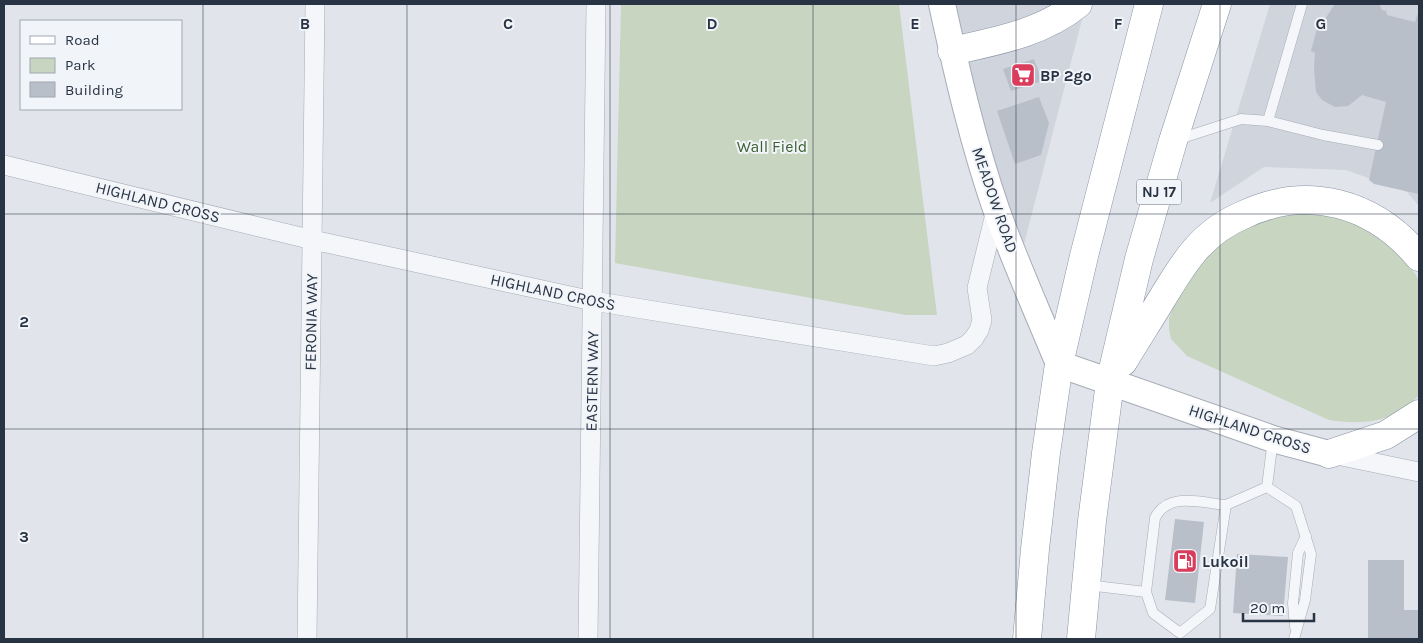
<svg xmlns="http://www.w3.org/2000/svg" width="1423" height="643" font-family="Karla,sans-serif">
  <rect width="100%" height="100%" fill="#e1e5eb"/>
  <path fill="#cfd4dd" d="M 951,4 L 1086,4 L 1022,252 L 995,179 Z
    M 1270,4 L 1419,4 L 1419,206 L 1407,192 L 1346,170 L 1264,167 L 1210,203 Z"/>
  <path fill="#c7d5c1" d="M 621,4 L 899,4 L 937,315 L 906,315 L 615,263 Z
    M 1307,212 C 1316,213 1326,213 1334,215 C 1370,226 1400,247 1419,280 L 1419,395 C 1394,423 1364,425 1329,420 L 1187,356 L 1171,339 L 1169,329 L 1169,318 L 1181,289 L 1198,265 L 1220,243 L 1249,224 L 1280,214 Z"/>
  <path fill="#b8bfc9" d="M 1335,4 L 1379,4 L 1382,10 L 1386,11 L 1387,15 L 1415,22 L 1419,10 L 1419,194 L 1374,184 L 1369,180 L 1386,102 L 1362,95 L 1348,106 L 1335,107 L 1322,100 L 1316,92 L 1314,69 L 1315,53 L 1311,51 L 1317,29 L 1321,30 L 1323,22 Z
    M 1034,59 L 1042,81 L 1011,91 L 1003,69 Z
    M 1039,97 L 1049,123 L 1041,155 L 1015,164 L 997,111 Z
    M 1175,519 L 1204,522 L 1195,603 L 1165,600 Z
    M 1237,554 L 1288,557 L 1283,616 L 1233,613 Z
    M 1368,560 L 1404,560 L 1404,610 L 1419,610 L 1419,639 L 1368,639 Z"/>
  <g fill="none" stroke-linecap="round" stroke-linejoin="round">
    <defs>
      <path id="lane" d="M 1268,121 L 1323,135 L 1378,145
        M 1176,140 L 1241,119 L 1268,121 L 1302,4
        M 1267,487 L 1296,506 L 1311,554 L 1305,600 L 1294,639
        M 1087,585 L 1146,592 L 1153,613 L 1180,633 L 1210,609 L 1226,505 L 1267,487 L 1273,439
        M 1146,592 L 1155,518 C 1168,491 1202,503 1226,505
        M 1295,627 L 1293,603 L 1298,553 L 1306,536"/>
      <path id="street" d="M 4,165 L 313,240 L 593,301 L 934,356 L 948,353 L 967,345 L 974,338 L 979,330 L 982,320 L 977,288 L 996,210
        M 1332,454 L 1419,472
        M 307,639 L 315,4
        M 588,639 L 596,4"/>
      <path id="secondary" d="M 942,4 C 957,73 973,142 996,209 C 1015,262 1038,313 1059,364 L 1273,439 L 1329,454"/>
      <path id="highway" d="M 952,51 C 997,41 1042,33 1078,4
        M 1123,362 C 1136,340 1150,319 1163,297 C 1173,281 1182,265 1195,250 C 1208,235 1224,223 1243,215 C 1308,184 1374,203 1419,257
        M 1329,454 L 1386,435 L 1419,414
        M 1027,639 L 1035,549 L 1046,453 L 1059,364 L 1084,256 L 1149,4
        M 1081,639 L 1092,521 L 1110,382 L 1139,259 L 1173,141 L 1217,4"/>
    </defs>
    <use href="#lane" stroke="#a6acb6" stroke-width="11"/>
    <use href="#street" stroke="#a6acb6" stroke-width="20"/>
    <use href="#secondary" stroke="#a6acb6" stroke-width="28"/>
    <use href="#highway" stroke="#8793a3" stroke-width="29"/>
    <use href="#lane" stroke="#f4f6f9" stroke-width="10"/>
    <use href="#street" stroke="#f4f6f9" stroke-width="19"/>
    <use href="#secondary" stroke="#fff" stroke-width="26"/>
    <use href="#highway" stroke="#fff" stroke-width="28"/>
  </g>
  <path fill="none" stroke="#283344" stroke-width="1" stroke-opacity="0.55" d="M 203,4 L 203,639M 407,4 L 407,639M 610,4 L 610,639M 813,4 L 813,639M 1016,4 L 1016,639M 1220,4 L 1220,639M 4,214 L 1419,214M 4,429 L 1419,429"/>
  <defs>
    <symbol id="supermarket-square" viewBox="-11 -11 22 22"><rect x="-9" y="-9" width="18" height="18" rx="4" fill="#d93d5b" stroke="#f1f4f8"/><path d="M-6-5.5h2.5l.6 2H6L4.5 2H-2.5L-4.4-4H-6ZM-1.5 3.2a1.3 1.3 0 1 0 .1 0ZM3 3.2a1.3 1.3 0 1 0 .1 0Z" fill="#fff"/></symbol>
    <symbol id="fuel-square" viewBox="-11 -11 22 22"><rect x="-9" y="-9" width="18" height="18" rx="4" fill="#d93d5b" stroke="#f1f4f8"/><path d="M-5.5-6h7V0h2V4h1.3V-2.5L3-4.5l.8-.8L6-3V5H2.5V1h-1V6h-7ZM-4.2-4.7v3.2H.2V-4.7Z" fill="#fff"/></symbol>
  </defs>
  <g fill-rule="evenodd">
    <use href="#supermarket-square" x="1009" y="61" width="28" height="28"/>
    <use href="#fuel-square" x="1171" y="547" width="28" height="28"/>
  </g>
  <g text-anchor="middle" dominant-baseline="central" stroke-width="4" stroke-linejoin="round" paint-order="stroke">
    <rect fill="#f1f4f8" stroke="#646d7a" stroke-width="1" x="1136.5" y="179.5" width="45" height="25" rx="4"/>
    <g font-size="15" font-weight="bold" fill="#283344">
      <text x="1159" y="192">NJ 17</text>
    </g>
    <g font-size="16" font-weight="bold" fill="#283344" stroke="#f1f4f8" text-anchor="start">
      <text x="1040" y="75">BP 2go</text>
      <text x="1202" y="561">Lukoil</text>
    </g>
    <g font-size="16" fill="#3e6134" stroke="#f1f4f8">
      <text x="772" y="146">Wall Field</text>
    </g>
    <g font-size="16" fill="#283344" stroke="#f1f4f8">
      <text transform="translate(995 200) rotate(71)">MEADOW ROAD</text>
      <text transform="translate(158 202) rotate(14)">HIGHLAND CROSS</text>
      <text transform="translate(553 292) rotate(12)">HIGHLAND CROSS</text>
      <text transform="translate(311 322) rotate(-89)">FERONIA WAY</text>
      <text transform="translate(592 381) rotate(-89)">EASTERN WAY</text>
      <text transform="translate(1250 429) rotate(18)">HIGHLAND CROSS</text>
    </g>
  </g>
  <g font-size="16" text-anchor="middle" font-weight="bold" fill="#283344" stroke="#f1f4f8" stroke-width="4" stroke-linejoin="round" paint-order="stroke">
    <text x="305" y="29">B</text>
    <text x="508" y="29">C</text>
    <text x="712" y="29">D</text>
    <text x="915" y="29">E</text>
    <text x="1118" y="29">F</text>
    <text x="1321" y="29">G</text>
    <text x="24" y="327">2</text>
    <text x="24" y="542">3</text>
  </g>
  <rect width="1423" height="643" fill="none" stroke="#283344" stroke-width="10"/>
  <rect x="20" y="20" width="162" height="90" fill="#f1f4f8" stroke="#a1a7b0"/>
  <rect x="30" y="36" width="25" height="8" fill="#ffffff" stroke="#a1a7b0"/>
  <text x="65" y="45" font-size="15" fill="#283344">Road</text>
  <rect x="30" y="58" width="25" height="15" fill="#c7d5c1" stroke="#a1a7b0"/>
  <text x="65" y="70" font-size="15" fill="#283344">Park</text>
  <rect x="30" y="82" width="25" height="15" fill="#b8bfc9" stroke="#a1a7b0"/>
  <text x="65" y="95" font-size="15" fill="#283344">Building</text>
  <path d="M1243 613v8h71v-8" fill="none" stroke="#283344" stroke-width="2.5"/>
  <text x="1250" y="613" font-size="15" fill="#283344" stroke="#f1f4f8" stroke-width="4" paint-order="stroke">20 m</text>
</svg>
